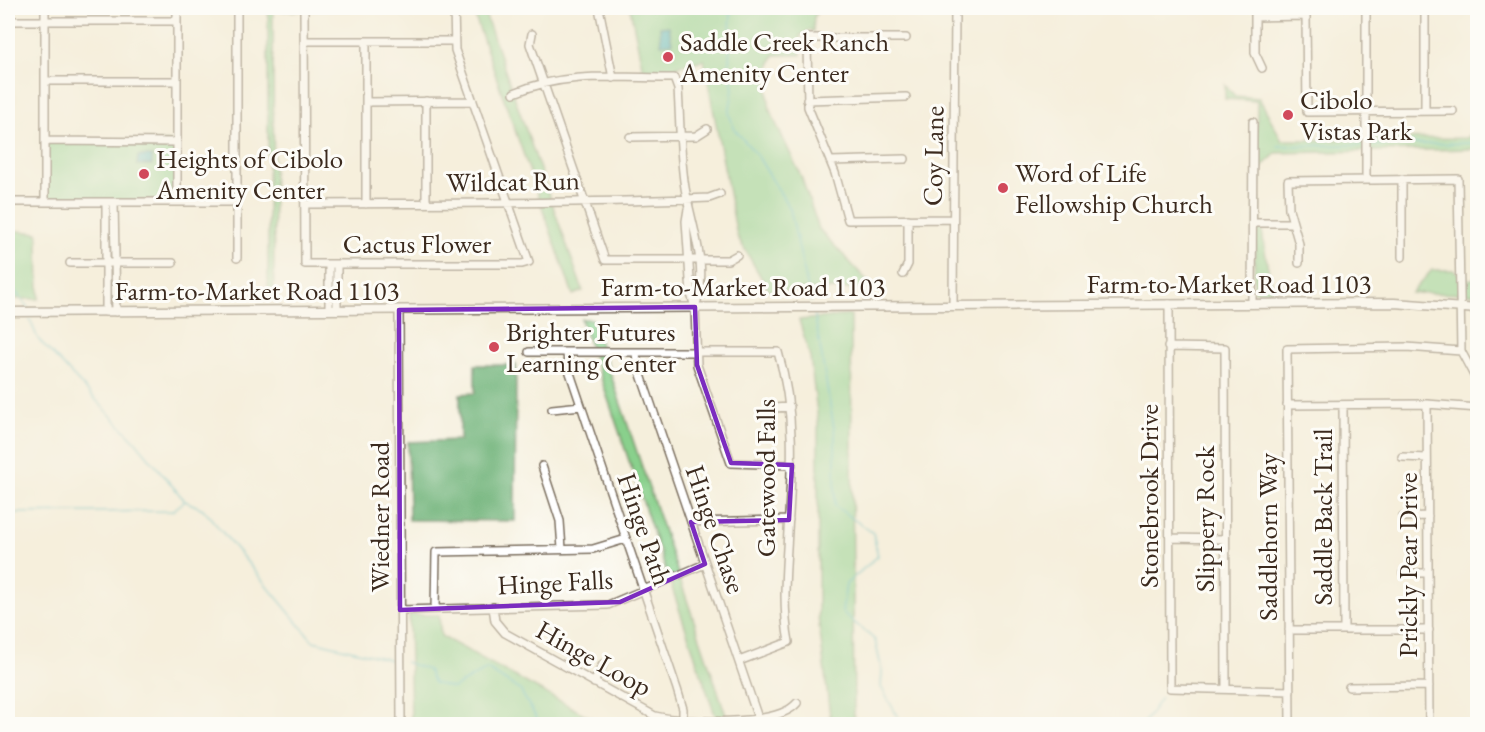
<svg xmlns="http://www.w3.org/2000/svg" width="1485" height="732" font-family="'EB Garamond',serif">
  <rect width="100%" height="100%" fill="#fdfcf7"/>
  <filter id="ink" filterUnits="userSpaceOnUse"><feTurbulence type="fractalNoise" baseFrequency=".0167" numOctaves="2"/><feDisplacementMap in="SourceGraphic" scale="12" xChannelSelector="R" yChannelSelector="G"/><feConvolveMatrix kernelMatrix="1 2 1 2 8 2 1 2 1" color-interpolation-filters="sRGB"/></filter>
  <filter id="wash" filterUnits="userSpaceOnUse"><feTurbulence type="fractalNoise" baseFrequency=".008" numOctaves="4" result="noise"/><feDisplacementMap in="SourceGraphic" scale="24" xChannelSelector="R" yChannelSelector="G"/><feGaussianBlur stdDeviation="1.35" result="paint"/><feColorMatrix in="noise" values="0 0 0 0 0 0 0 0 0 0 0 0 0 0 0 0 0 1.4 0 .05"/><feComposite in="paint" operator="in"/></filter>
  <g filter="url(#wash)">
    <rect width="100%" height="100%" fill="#f5efdc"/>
    <path fill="#89d08c" stroke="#627d55" stroke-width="1.5" d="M 268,8 L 483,8 L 583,291 L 573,295 L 472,8 L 273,11 L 274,294 L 268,294 Z
      M 630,8 L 820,8 L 814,17 L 813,32 L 810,30 L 800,36 L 801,55 L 774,55 L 766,77 L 770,111 L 801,176 L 819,229 L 874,288 L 769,291 L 737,236 L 704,60 L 678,66 L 676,71 L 643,71 Z
      M 1225,85 L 1235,96 L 1259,98 L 1282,140 L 1467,138 L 1477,128 L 1477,149 L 1276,153 C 1273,157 1266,162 1263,166 C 1251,187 1268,266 1272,291 L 1254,291 L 1257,101 L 1225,99 Z
      M 45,141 L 177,142 L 177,201 L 45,202 Z
      M 8,230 L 38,233 L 39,299 L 8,299 Z
      M 1432,270 L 1454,270 L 1467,280 L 1477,278 L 1477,294 L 1411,293 Z
      M 851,315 L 854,724 L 831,724 L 818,616 L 818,421 L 810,357 L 799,320 Z
      M 581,319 L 592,319 L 729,724 L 718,724 Z
      M 409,615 L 439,615 L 441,636 L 602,724 L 411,724 Z"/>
    <path fill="#6eb278" stroke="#546e4b" stroke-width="1.5" d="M 475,365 L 516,365 L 515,521 L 409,520 L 408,442 L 460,440 L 460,394 L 475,393 Z"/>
    <path fill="#41b1ba" stroke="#3e6e6c" stroke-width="1.5" d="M 669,26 L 672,43 L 661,44 L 660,27 Z
      M 138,156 L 152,156 L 152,165 L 137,165 Z"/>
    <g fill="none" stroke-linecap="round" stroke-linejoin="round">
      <path stroke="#41b1ba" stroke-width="1.5" d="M 716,8 L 732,14
        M 731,8 L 729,66 L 733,89 L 729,114 L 735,130 L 757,155 L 790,209 L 811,302
        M 1370,145 L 1478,143
        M 1278,146 L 1362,145
        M 8,282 L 28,308
        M 814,311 L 835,434 L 835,506 L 873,533 L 878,556 L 846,584 L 842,612 L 875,640 L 882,671 L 881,687 L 899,719 L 898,724
        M 30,320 L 38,339 L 135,441 L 185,501 L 203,509 L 313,641 L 395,661
        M 8,513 L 172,511 L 185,501
        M 405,662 L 428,670 L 434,683 L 453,688 L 487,669 L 520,690 L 540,724
        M 1143,724 L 1161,698"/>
    </g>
  </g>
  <g filter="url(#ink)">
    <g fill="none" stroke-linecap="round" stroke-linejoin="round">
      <defs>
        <path id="minor" d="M 177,8 L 177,201
          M 237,8 L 237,258
          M 304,8 L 305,264 L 522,264 L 529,262 L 455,50 L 454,8
          M 599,8 L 613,78
          M 1255,8 L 1255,53 L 1262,68
          M 1255,17 L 1306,16 L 1307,112 L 1453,111
          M 8,21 L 177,21
          M 532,34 L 530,44 L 605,260 L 728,260 L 737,255
          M 906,38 L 807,38 L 808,107 L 835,173 L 848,220 L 953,219
          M 305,41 L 454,41
          M 366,41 L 366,204
          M 45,81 L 177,81
          M 514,93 C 565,71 620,78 674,78 L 678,89 C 680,120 680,150 684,181 C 689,222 711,266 695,307
          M 807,100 L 906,97
          M 366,102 L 473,101
          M 1425,111 L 1425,8
          M 630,137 L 696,136 L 707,129
          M 45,141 L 177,142
          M 830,161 L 905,159
          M 1402,179 L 1402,257
          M 1366,180 L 1366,8
          M 8,202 L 237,202
          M 45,202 L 45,8
          M 106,202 L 106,312
          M 114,202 L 116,312
          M 426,203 L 426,101
          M 305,204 C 440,203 575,204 709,198 L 720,194
          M 688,209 L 686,221 L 691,294 L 695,307 L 697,365 L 731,463 L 792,465
          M 1257,223 L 1291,223
          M 70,263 L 173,263
          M 1299,263 L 1299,244 L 1289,209 L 1288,181 L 1458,179 L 1461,351 L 1478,383
          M 329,264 L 329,310
          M 903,274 L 908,264 L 908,219
          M 1169,304 L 1170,688 L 1290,691
          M 1252,304 L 1253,122
          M 953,305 L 955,8
          M 337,310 L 337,264
          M 399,310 L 401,724
          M 1168,347 L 1225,348 L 1226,689
          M 529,352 L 778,352 C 796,412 792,469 788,531 C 786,569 782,605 789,642 L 739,661
          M 567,352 L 568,367 L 677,689 L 683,709 L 683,719
          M 636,352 L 637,363 L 758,718
          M 1427,404 L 1429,724
          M 1287,405 L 1427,404 L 1478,408
          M 1343,405 L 1344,629
          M 773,408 L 790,407
          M 552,409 L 581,406
          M 1402,457 L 1427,458
          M 542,466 L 560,521 L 562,549
          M 1403,517 L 1428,516
          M 691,522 L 789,520
          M 1170,538 L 1225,539
          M 1403,573 L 1428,573
          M 493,607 L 495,621 L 505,633 L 655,716 C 685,723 777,727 797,703
          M 435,609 L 436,552 L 593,549 L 626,539
          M 400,610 L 608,605 L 705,564
          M 1289,630 L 1429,630
          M 594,683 L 603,664
          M 1349,687 L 1429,686
          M 1290,724 L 1287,349 L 1406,347 L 1461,351"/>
        <path id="major" d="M 8,312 L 1394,303 L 1478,309"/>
      </defs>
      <use href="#minor" stroke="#7c6f60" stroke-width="10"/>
      <use href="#major" stroke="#7c6f60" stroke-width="11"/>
      <use href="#minor" stroke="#fff" stroke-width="7"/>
      <use href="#major" stroke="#fff" stroke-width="8"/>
    </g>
  </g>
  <path d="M0 0H1485V732H0ZM 695,307 L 697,365 L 731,463 L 792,465 L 789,520 L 691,522 L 705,564 L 620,602 L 400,610 L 399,310 Z" fill="#f5efdc" fill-opacity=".55" fill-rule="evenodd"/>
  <path fill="none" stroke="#7b2cbf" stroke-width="4.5" stroke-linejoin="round" d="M 695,307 L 697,365 L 731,463 L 792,465 L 789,520 L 691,522 L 705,564 L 620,602 L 400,610 L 399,310 Z"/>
  <g fill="#d1495b" stroke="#fdfcf7" stroke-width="2">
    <circle cx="668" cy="57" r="6"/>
    <circle cx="1288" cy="115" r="6"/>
    <circle cx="144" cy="174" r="6"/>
    <circle cx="1003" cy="188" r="6"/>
    <circle cx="494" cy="347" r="6"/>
  </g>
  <g text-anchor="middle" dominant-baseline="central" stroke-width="6" stroke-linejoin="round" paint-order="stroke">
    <g font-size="27" fill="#3b2a1e" stroke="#fdfcf7" text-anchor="start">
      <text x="680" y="41">Saddle Creek Ranch<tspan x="680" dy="31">Amenity Center</tspan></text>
      <text x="1300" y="99">Cibolo<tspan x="1300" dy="31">Vistas Park</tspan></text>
      <text x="156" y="158">Heights of Cibolo<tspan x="156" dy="31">Amenity Center</tspan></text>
      <text x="1015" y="172">Word of Life<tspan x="1015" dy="31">Fellowship Church</tspan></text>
      <text x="506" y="331">Brighter Futures<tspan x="506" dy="31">Learning Center</tspan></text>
    </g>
    <g font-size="27" fill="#3b2a1e" stroke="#fdfcf7">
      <text transform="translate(933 156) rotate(-89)">Coy Lane</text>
      <text transform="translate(513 181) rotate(-1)">Wildcat Run</text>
      <text x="417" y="243">Cactus Flower</text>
      <text x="1229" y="283">Farm-to-Market Road 1103</text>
      <text x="743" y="286">Farm-to-Market Road 1103</text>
      <text x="257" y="290">Farm-to-Market Road 1103</text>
      <text transform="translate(765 478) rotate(-90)">Gatewood Falls</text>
      <text transform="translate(1148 496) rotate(-90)">Stonebrook Drive</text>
      <text transform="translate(379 517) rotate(-90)">Wiedner Road</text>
      <text transform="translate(1322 517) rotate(-90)">Saddle Back Trail</text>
      <text transform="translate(1204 519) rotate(-90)">Slippery Rock</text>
      <text transform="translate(645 529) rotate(71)">Hinge Path</text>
      <text transform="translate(716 529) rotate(71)">Hinge Chase</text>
      <text transform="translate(1267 537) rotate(-90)">Saddlehorn Way</text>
      <text transform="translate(1407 565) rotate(-90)">Prickly Pear Drive</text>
      <text transform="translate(555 582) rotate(-3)">Hinge Falls</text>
      <text transform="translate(594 658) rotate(29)">Hinge Loop</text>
    </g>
  </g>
  <rect width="1485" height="732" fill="none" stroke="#fdfcf7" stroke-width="30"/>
</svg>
